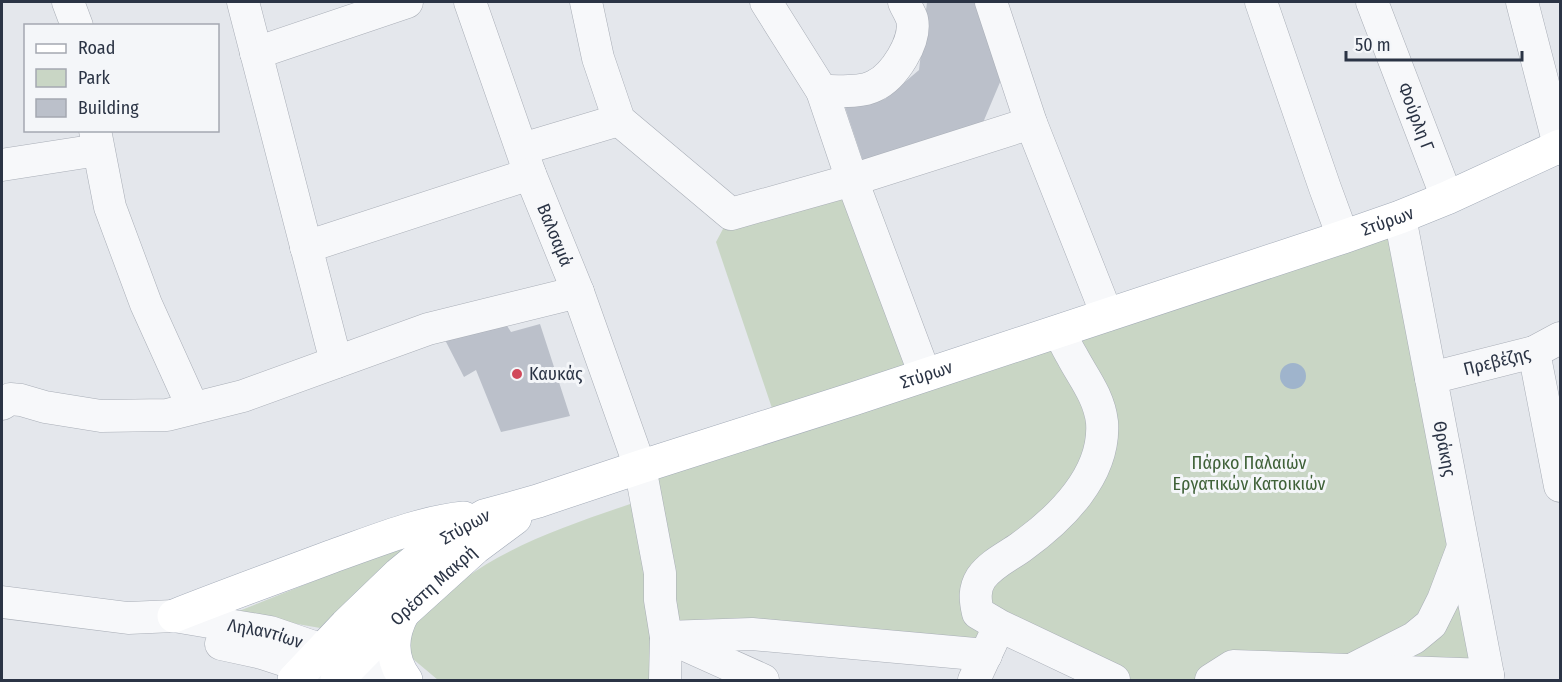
<svg xmlns="http://www.w3.org/2000/svg" width="1562" height="682" font-family="'Fira Sans Condensed',sans-serif">
  <rect width="100%" height="100%" fill="#e4e7ec"/>
  <path fill="#c9d6c5" d="M 852,180 L 925,375 L 1400,217 L 1488,675 L 1211,680 L 1114,680 L 1000,626 L 986,655 L 666,637 L 640,467 L 777,423 L 716,242 L 731,214 Z
    M 636,502 L 643,503 L 655,680 L 438,680 L 413,659 L 406,650 C 407,644 407,637 410,632 C 413,626 420,620 425,615 C 477,554 563,527 636,502 Z
    M 409,543 L 326,629 L 234,613 Z"/>
  <path fill="#9fb4cc" d="M1280 376a13 13 0 1 1 26 0a13 13 0 1 1-26 0Z"/>
  <path fill="#bbc0ca" d="M 927,2 L 983,2 L 1006,68 L 982,125 L 864,164 L 845,107 L 885,99 L 919,70 Z
    M 504,321 L 511,332 L 540,324 L 570,416 L 501,432 L 476,370 L 464,377 L 443,336 Z"/>
  <g fill="none" stroke-linecap="round" stroke-linejoin="round">
    <defs>
      <g id="minor">
        <path d="M 68,2 L 77,26"/>
        <path d="M 243,2 L 336,362"/>
        <path id="s1" d="M 470,2 L 530,174 L 578,292 L 640,467 L 660,573 L 660,600 L 666,637 L 665,680"/>
        <path d="M 586,2 L 598,58 L 619,120 L 731,214 L 852,180 L 1031,123"/>
        <path d="M 766,2 L 822,91 L 852,180 L 925,375"/>
        <path d="M 991,2 L 1031,123 L 1107,315"/>
        <path d="M 1261,2 L 1325,188 L 1343,237"/>
        <path id="s2" d="M 1372,2 L 1447,198"/>
        <path d="M 1522,2 L 1560,149"/>
        <path d="M 256,53 L 407,2"/>
        <path d="M 822,91 C 837,91 861,93 874,86 C 894,77 917,41 912,19 C 910,13 906,7 904,2"/>
        <path d="M 95,130 L 110,207 L 146,304 L 193,408"/>
        <path d="M 522,149 L 619,120"/>
        <path d="M 2,165 L 98,150"/>
        <path id="s3" d="M 1400,217 L 1488,675 L 1487,680"/>
        <path d="M 306,247 L 530,174"/>
        <path d="M 1059,331 C 1063,339 1067,348 1072,356 C 1083,377 1099,396 1102,422 C 1106,475 1060,519 1021,547 C 1007,557 991,564 981,578 C 974,589 975,600 978,613 L 1000,626 L 1114,680"/>
        <path d="M 1534,352 L 1560,486"/>
        <path id="s4" d="M 1431,378 L 1534,352 L 1560,338"/>
        <path d="M 2,404 L 10,399 L 21,400 L 45,407 L 101,416 L 167,415 L 243,396 L 428,329 L 578,292"/>
        <path id="s5" d="M 2,602 L 128,618 L 174,616 L 270,632 L 355,661 L 396,680"/>
        <path d="M 666,637 L 752,634 L 986,655"/>
        <path d="M 674,640 L 763,680"/>
        <path d="M 221,644 L 262,653 L 311,669"/>
        <path d="M 1355,668 L 1414,638 L 1431,624 L 1443,600 L 1463,547"/>
        <path d="M 974,680 L 994,637"/>
        <path d="M 1211,680 L 1233,666 L 1488,675"/>
      </g>
      <g id="major">
        <path d="M 403,613 C 391,635 390,659 406,680"/>
        <path d="M 174,616 C 227,595 280,576 333,556 C 376,541 418,523 464,518"/>
        <path id="s6" d="M 294,680 L 346,625 L 399,574 L 438,542 L 484,516 L 538,501 L 640,467 L 853,399 L 1343,237 L 1400,217 L 1447,198 L 1560,146"/>
        <path id="s7" d="M 337,680 L 404,612 L 476,547 L 515,518"/>
      </g>
    </defs>
    <use href="#minor" stroke="#a9aeb7" stroke-width="33"/>
    <use href="#major" stroke="#a3abb8" stroke-width="34"/>
    <use href="#minor" stroke="#f7f8fa" stroke-width="32"/>
    <use href="#major" stroke="#fff" stroke-width="33"/>
  </g>
  <circle fill="#d1495b" stroke="#f4f6f9" stroke-width="2" cx="517" cy="374" r="6"/>
  <g text-anchor="middle" dominant-baseline="central" stroke-width="6" stroke-linejoin="round" paint-order="stroke">
    <g font-size="18" fill="#2b3445" stroke="#f4f6f9">
      <text stroke="none"><textPath href="#s2" startOffset="123">Φούρλη Γ</textPath></text>
      <text stroke="none"><textPath href="#s6" startOffset="1203">Στύρων</textPath></text>
      <text stroke="none"><textPath href="#s1" startOffset="248">Βαλσαμά</textPath></text>
      <text stroke="none"><textPath href="#s4" startOffset="68">Πρεβέζης</textPath></text>
      <text stroke="none"><textPath href="#s6" startOffset="717">Στύρων</textPath></text>
      <text stroke="none"><textPath href="#s3" startOffset="236">Θράκης</textPath></text>
      <text stroke="none"><textPath href="#s6" startOffset="231">Στύρων</textPath></text>
      <text stroke="none"><textPath href="#s7" startOffset="135">Ορέστη Μακρή</textPath></text>
      <text stroke="none"><textPath href="#s5" startOffset="266">Ληλαντίων</textPath></text>
    </g>
    <g font-size="18" fill="#2b3445" stroke="#f4f6f9" text-anchor="start">
      <text x="529" y="374">Καυκάς</text>
    </g>
    <g font-size="18" fill="#3f6138" stroke="#f4f6f9">
      <text x="1249" y="463">Πάρκο Παλαιών<tspan x="1249" dy="21">Εργατικών Κατοικιών</tspan></text>
    </g>
  </g>
  <rect width="1562" height="682" fill="none" stroke="#2b3445" stroke-width="6"/>
  <rect x="24" y="24" width="195" height="108" fill="#f4f6f9" stroke="#a4a8b1" stroke-width="1.5"/>
  <rect x="36" y="44" width="30" height="9" fill="#ffffff" stroke="#a4a8b1" stroke-width="1.5"/>
  <text x="78" y="54" font-size="18" fill="#2b3445">Road</text>
  <rect x="36" y="69" width="30" height="18" fill="#c9d6c5" stroke="#a4a8b1" stroke-width="1.5"/>
  <text x="78" y="84" font-size="18" fill="#2b3445">Park</text>
  <rect x="36" y="99" width="30" height="18" fill="#bbc0ca" stroke="#a4a8b1" stroke-width="1.5"/>
  <text x="78" y="114" font-size="18" fill="#2b3445">Building</text>
  <path d="M1346 51v9h176v-9" fill="none" stroke="#2b3445" stroke-width="3"/>
  <text x="1355" y="51" font-size="18" fill="#2b3445" stroke="#f4f6f9" stroke-width="4.5" paint-order="stroke">50 m</text>
</svg>
